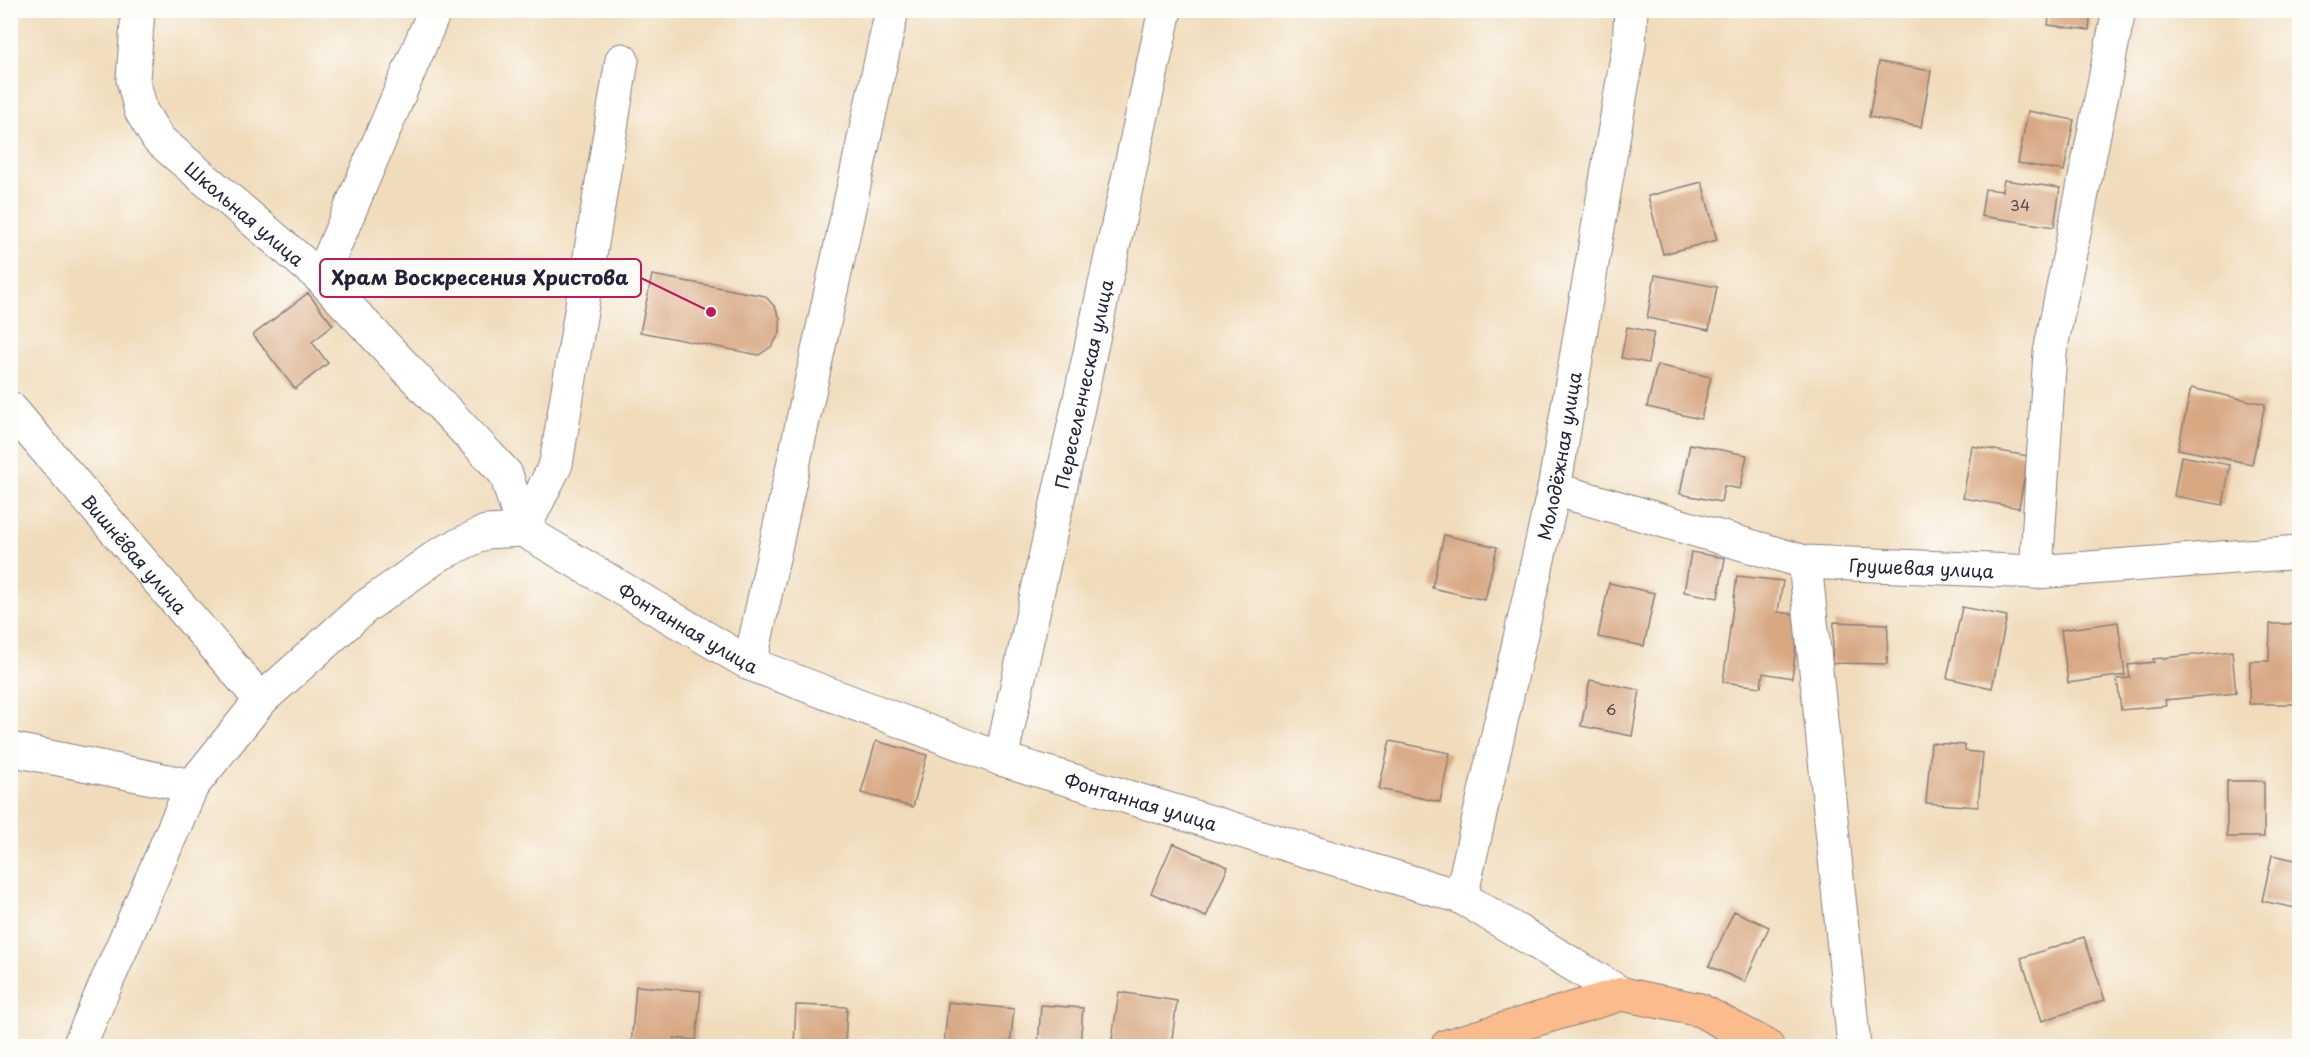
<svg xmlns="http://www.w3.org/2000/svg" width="2310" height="1057" font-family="'Playpen Sans',sans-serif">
  <rect width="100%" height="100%" fill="#fdfcf7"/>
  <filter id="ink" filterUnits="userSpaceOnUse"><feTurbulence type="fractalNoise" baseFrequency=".0167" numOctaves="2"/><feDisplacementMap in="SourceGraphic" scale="12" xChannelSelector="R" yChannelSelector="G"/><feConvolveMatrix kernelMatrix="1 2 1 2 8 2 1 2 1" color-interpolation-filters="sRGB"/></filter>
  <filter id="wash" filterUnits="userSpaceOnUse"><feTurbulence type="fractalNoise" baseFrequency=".008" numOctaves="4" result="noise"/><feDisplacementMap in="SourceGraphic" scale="24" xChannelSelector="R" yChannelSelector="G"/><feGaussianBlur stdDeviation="1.35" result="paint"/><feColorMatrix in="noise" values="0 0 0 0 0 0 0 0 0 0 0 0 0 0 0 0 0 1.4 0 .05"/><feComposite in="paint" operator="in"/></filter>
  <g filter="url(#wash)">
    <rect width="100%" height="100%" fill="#f0dcbb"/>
    <g id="blocks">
      <path fill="#d8a883" d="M 2050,10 L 2091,10 L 2089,30 L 2048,25 Z
        M 1879,62 L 1931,71 L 1921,127 L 1869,117 Z
        M 2028,111 L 2074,120 L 2064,171 L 2018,163 Z
        M 2004,180 L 2060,188 L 2054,227 L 1981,216 L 1985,189 L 2002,191 Z
        M 1702,182 L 1717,240 L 1663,254 L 1648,196 Z
        M 652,275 L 765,296 L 775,307 L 780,318 L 780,333 L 772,346 L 759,355 L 640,332 Z
        M 1655,275 L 1717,287 L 1709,330 L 1647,318 Z
        M 308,293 L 333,325 L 312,342 L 328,363 L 295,389 L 253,335 Z
        M 1627,327 L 1654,332 L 1648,363 L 1621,358 Z
        M 1657,365 L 1711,377 L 1701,419 L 1647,407 Z
        M 2191,388 L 2265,404 L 2252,464 L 2178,449 Z
        M 1690,444 L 1747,455 L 1740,489 L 1724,486 L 1721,502 L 1680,494 Z
        M 1972,446 L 2028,456 L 2019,508 L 1963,498 Z
        M 2181,456 L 2230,465 L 2223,505 L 2174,496 Z
        M 1444,535 L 1497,547 L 1485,600 L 1432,588 Z
        M 1691,552 L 1725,558 L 1718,598 L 1684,592 Z
        M 1737,576 L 1783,581 L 1778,612 L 1800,615 L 1792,678 L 1763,673 L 1761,687 L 1723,682 Z
        M 1609,583 L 1655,593 L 1644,646 L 1598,637 Z
        M 1962,607 L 2007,616 L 1992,688 L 1947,678 Z
        M 1834,622 L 1888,624 L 1887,664 L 1832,663 Z
        M 2118,622 L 2125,675 L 2068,683 L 2061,630 Z
        M 2270,624 L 2300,624 L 2299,704 L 2249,704 L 2250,661 L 2269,661 Z
        M 2232,651 L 2236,693 L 2165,700 L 2166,706 L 2121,710 L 2117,679 L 2130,678 L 2128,665 L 2154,662 L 2153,659 Z
        M 1590,680 L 1640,690 L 1632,736 L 1581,726 Z
        M 876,741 L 927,755 L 913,807 L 861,793 Z
        M 1390,741 L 1450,753 L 1440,802 L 1379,789 Z
        M 1931,743 L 1965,745 L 1965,751 L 1983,753 L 1978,807 L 1926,803 Z
        M 2227,781 L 2264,781 L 2264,837 L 2227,837 Z
        M 1173,843 L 1228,867 L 1206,917 L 1151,893 Z
        M 2272,855 L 2300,861 L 2300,909 L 2262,901 Z
        M 1734,911 L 1769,927 L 1745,982 L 1709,966 Z
        M 2084,937 L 2105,1000 L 2042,1021 L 2021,958 Z
        M 636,986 L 701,991 L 696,1040 L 674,1038 L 674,1046 L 631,1046 Z
        M 1119,992 L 1177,1001 L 1171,1046 L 1111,1046 Z
        M 948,1002 L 1014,1009 L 1010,1046 L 944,1046 Z
        M 796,1005 L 847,1007 L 845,1046 L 794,1046 Z
        M 1041,1005 L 1083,1008 L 1080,1046 L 1038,1046 Z"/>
    </g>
  </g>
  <g filter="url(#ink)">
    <use href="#blocks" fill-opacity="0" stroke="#897f7b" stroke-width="1.5"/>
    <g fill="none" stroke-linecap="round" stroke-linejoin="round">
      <defs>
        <g id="minor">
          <path id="s1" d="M 138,10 L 133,79 L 141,111 L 158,139 L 321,278 L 506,474 L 523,530"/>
          <path d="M 321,278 L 435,10"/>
          <path id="s2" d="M 10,408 L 261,700"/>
          <path id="s3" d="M 1554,489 L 1805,562 L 2036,572 L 2300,552"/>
          <path id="s4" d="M 523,530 L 750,664 L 1001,759 L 1461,897 L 1622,994"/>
          <path d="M 523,530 L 556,464 L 622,60"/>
          <path d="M 1805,562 L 1854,1046"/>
          <path d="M 2036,572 L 2050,352 L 2119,10"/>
          <path d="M 750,664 L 892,10"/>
          <path d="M 10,749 L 192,786"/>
          <path id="s5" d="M 1001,759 L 1165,10"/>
          <path id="s6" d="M 1461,897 L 1554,489 L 1629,45 L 1631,10"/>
          <path d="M 79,1046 L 192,786 L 261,700 L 365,607 L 440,554 L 486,532 L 523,530"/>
        </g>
        <path id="major" d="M 1447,1046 L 1622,994 L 1700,1010 L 1767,1046"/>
      </defs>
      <use href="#minor" stroke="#897f7b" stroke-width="35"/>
      <use href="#major" stroke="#897f7b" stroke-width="35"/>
      <use href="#minor" stroke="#fff" stroke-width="33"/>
      <use href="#major" stroke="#fbbb8c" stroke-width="33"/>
    </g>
  </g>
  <g text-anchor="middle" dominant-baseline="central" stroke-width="4.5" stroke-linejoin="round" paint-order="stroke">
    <g font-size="15" fill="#50444d">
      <text x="2020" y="204">34</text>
      <text x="1611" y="708">6</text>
    </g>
    <g font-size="18" fill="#22223b" stroke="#fdfcf7">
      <text stroke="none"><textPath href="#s1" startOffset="249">Школьная улица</textPath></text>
      <text stroke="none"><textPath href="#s5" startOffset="384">Переселенческая улица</textPath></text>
      <text stroke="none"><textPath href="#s6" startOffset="452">Молодёжная улица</textPath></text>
      <text stroke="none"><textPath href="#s2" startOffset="192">Вишнёвая улица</textPath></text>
      <text stroke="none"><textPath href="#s3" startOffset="378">Грушевая улица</textPath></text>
      <text stroke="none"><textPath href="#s4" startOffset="192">Фонтанная улица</textPath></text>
      <text stroke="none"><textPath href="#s4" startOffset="678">Фонтанная улица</textPath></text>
    </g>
  </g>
  <path fill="none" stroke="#c2185b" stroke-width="2" d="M711 312L641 278"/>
  <circle fill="#c2185b" stroke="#fdfcf7" stroke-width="2" cx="711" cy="312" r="6"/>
  <rect fill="#fdfcf7" stroke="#c2185b" stroke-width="2" x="320" y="259" width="321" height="38" rx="6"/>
  <g font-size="20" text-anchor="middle" font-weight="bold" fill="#22223b">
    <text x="480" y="285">Храм Воскресения Христова</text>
  </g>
  <rect width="2310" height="1057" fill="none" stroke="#fdfcf7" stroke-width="36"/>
</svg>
